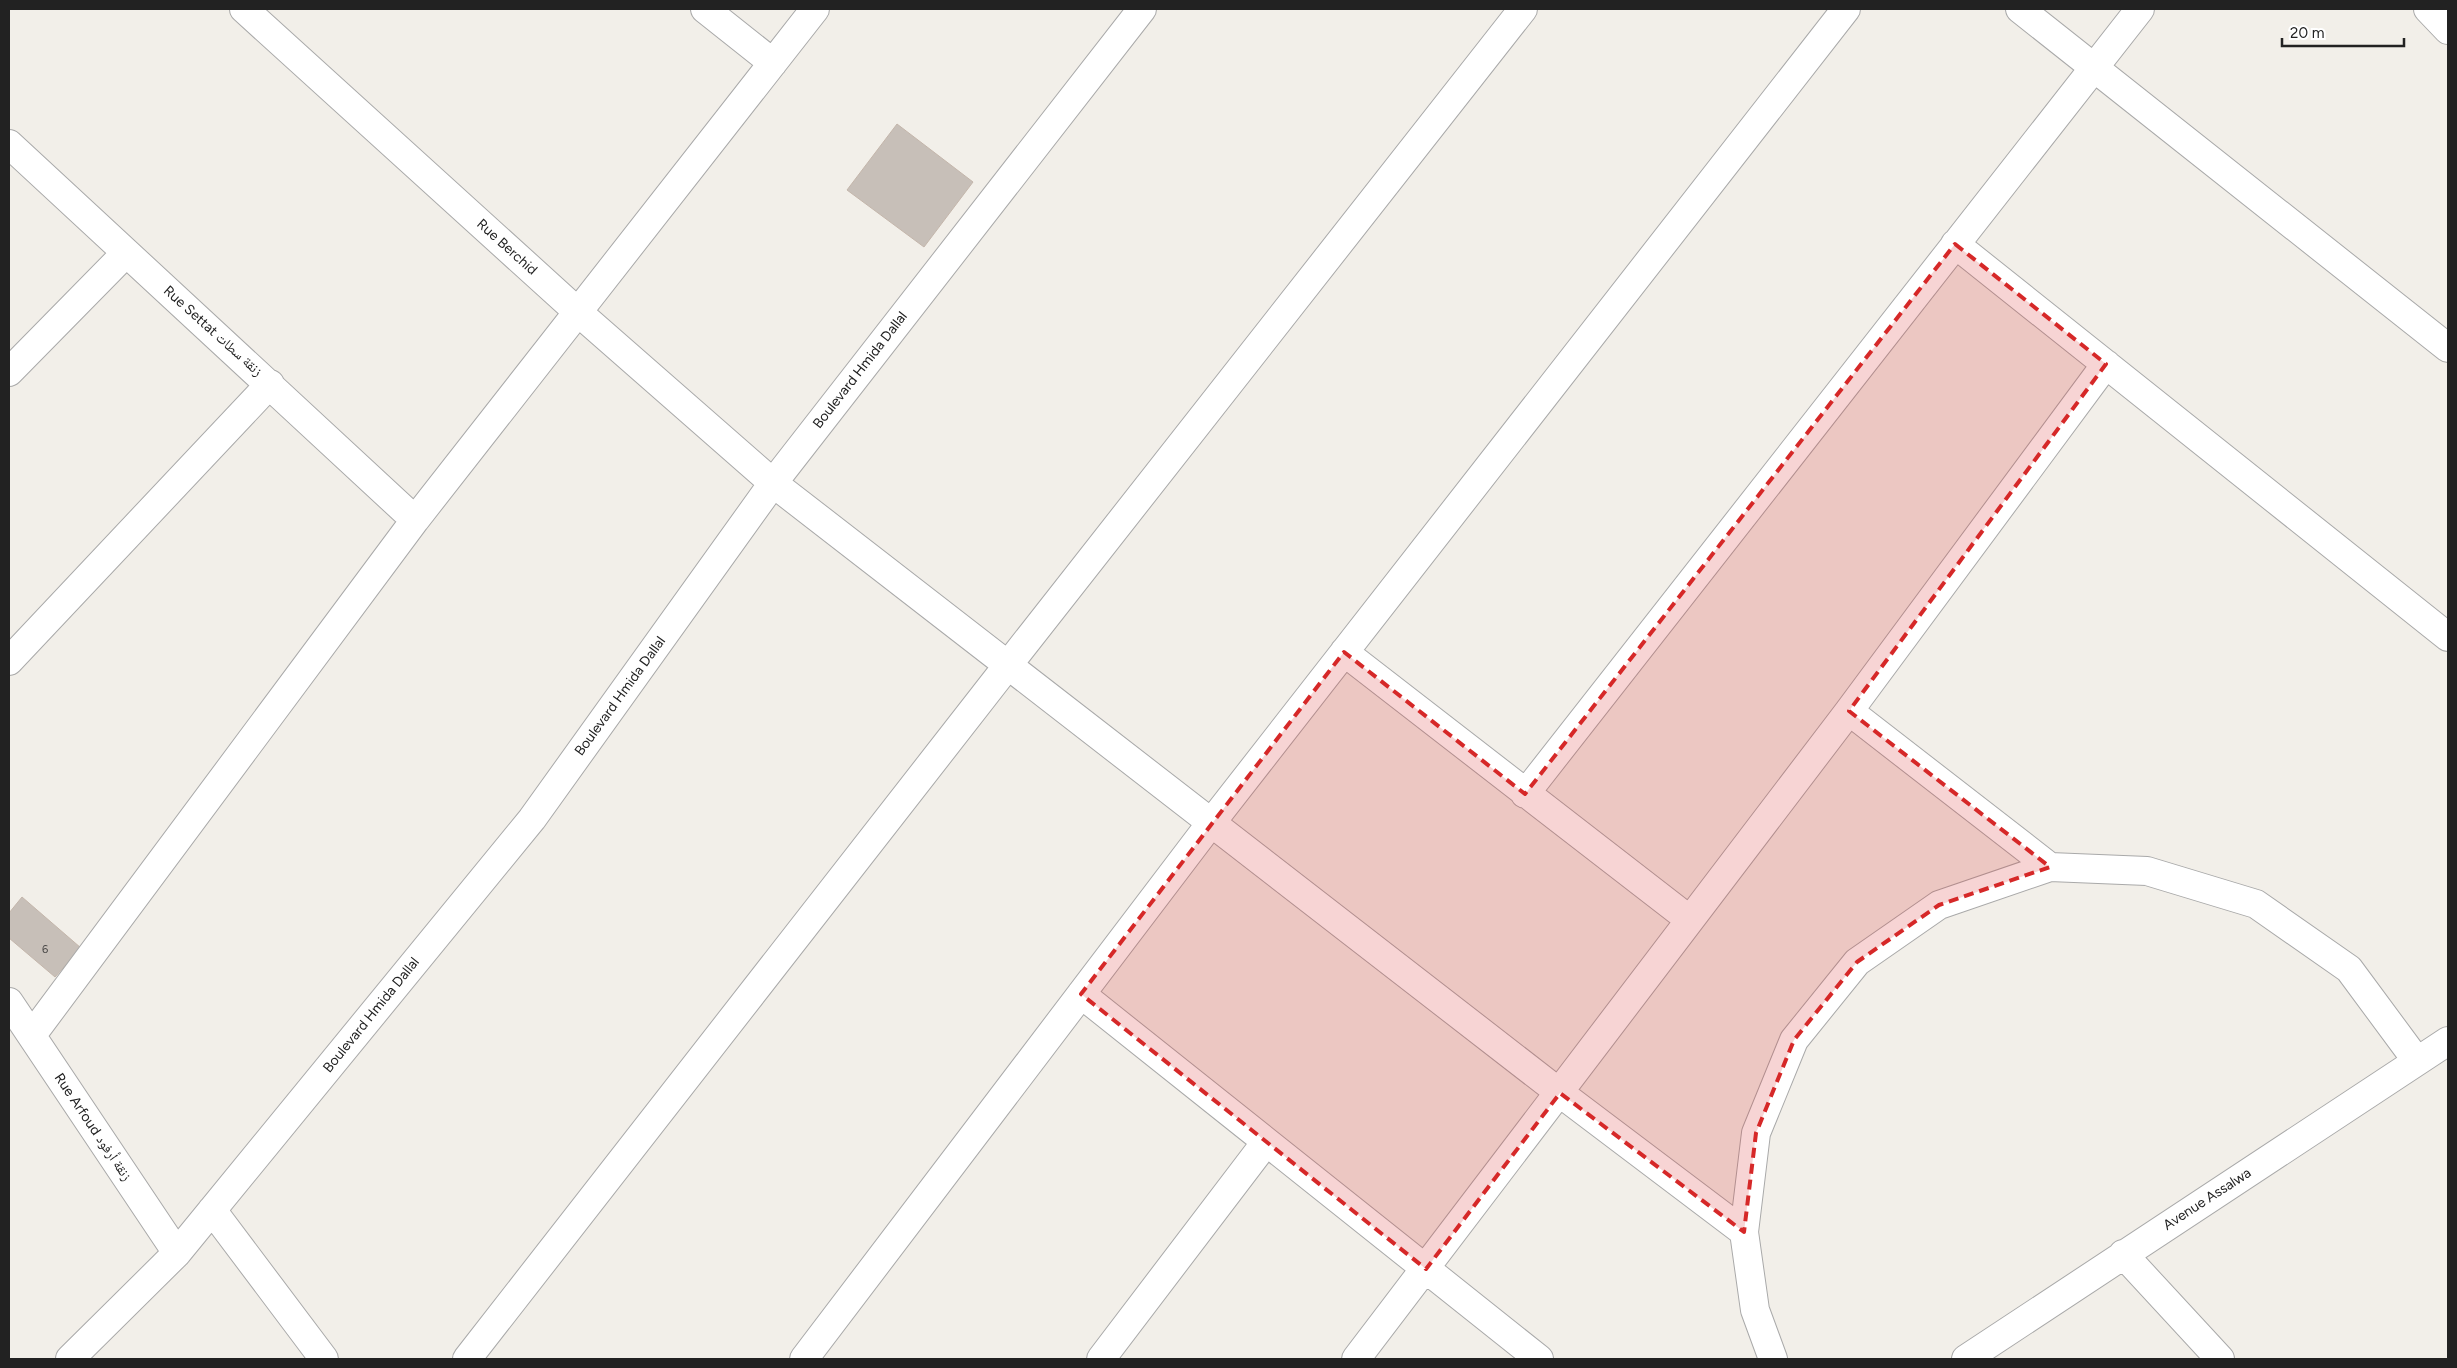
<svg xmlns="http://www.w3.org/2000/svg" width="2457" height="1368" font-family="Figtree,'Noto Naskh Arabic',sans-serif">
  <rect width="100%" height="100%" fill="#f2efe9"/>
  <path fill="#c7bfb8" stroke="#c4b6ab" d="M 897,124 L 973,182 L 924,247 L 847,190 Z
    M 22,897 L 81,948 L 55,977 L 9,938 L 9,913 Z"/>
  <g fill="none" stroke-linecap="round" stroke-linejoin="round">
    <defs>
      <path id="minor" d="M 244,9 L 579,313 L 773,483 L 1560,1093 L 1744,1232
        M 705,9 L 773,63
        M 2020,9 L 2448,348
        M 2428,9 L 2448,30
        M 9,144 L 415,520
        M 1955,244 L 2448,637
        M 9,372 L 126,253
        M 1344,652 L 1690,920
        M 9,661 L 270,384
        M 1849,711 L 2050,867
        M 1525,794 L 2140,9
        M 1081,994 L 1539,1359
        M 9,1002 L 177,1253
        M 32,1035 L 415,520 L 815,9
        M 212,1210 L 324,1359
        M 2123,1254 L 2220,1359
        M 70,1359 L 177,1253 L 532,819 L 773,483 L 1142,9
        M 467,1359 L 1008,665 L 1523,9
        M 804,1359 L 1211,823 L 1846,9
        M 1101,1359 L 1266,1142
        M 1356,1359 L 1849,711 L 2106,364
        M 1773,1359 L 1755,1310 L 1744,1232 L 1756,1133 L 1794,1040 L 1857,962 L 1939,905 L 2050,867 L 2147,871 L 2256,904 L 2349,969 L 2417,1061
        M 1966,1359 L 2448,1041"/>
    </defs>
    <use href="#minor" stroke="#a9a9a9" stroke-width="30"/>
    <use href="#minor" stroke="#fff" stroke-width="28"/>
  </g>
  <path fill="#d62828" fill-opacity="0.2" stroke="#d62828" stroke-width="4" stroke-dasharray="10 6" stroke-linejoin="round" d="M 1955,244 L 2106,364 L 1849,711 L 2050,867 L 1939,905 L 1857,962 L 1794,1040 L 1756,1133 L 1744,1232 L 1560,1093 L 1426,1269 L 1081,994 L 1344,652 L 1525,794 Z"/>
  <g text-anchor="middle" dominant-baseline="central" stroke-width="4.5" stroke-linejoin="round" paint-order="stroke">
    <g font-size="11" fill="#4b4948">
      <text x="45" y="949">6</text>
    </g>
    <g font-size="14" fill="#222" stroke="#fff">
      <text transform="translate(507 247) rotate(42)">Rue Berchid</text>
      <text transform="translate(213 331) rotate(42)">Rue Settat زنقة سطات</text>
      <text transform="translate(860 370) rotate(-52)">Boulevard Hmida Dallal</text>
      <text transform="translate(620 696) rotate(-54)">Boulevard Hmida Dallal</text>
      <text transform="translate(371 1015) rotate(-51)">Boulevard Hmida Dallal</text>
      <text transform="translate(93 1127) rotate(56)">Rue Arfoud زنقة أرفود</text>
      <text transform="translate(2207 1199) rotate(-33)">Avenue Assalwa</text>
    </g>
  </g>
  <rect width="2457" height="1368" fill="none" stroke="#222222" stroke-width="20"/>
  <path d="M2282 38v8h122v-8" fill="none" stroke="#222222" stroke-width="2.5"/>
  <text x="2290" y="38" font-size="15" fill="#222222" stroke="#ffffff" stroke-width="4" paint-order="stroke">20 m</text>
</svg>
